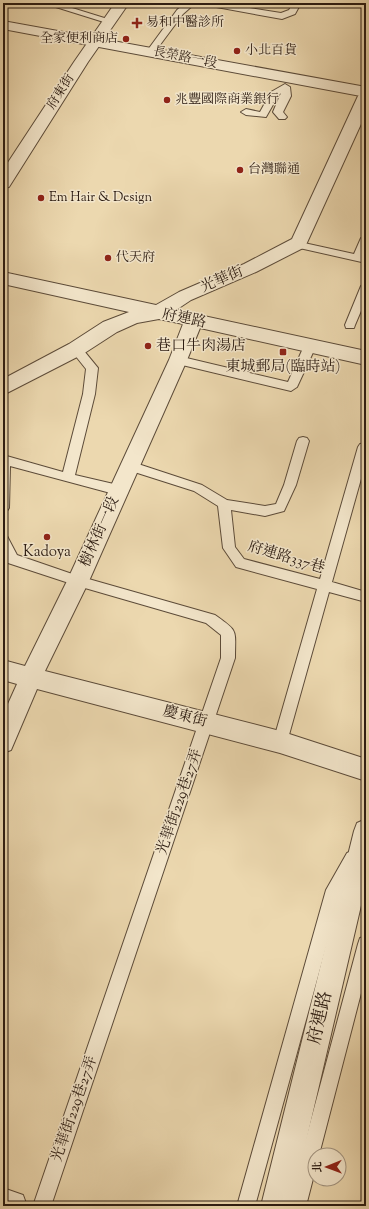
<svg xmlns="http://www.w3.org/2000/svg" width="369" height="1209" font-family="'Sorts Mill Goudy','Noto Serif TC',serif">
  <rect width="100%" height="100%" fill="#ecd8af"/>
  <filter id="stains"><feTurbulence type="fractalNoise" baseFrequency=".005" numOctaves="4"/><feColorMatrix values="0 0 0 0 .2 0 0 0 0 .09 0 0 0 0 .02 0 0 0 .5 -.17"/></filter>
  <radialGradient id="worn" r=".72"><stop offset=".6" stop-color="#630" stop-opacity="0"/><stop offset="1" stop-color="#630" stop-opacity=".3"/></radialGradient>
  <g fill="none" stroke-linecap="round" stroke-linejoin="round">
    <defs>
      <path id="service" d="M 43,3 L 56,3 L 114,21 L 110,24 L 107,23 Z
        M 185,3 L 219,3 L 281,13 L 289,10 L 293,3 L 301,3 L 295,14 L 282,19 L 200,4 L 191,7 L 183,14 L 154,53 L 148,53 L 147,51 L 177,10 Z
        M 285,84 L 290,87 L 291,96 L 283,112 L 287,117 L 285,119 L 279,119 L 273,112 L 281,93 L 278,96 L 266,117 L 246,115 L 241,112 L 246,109 L 260,112 L 271,92 Z
        M 366,235 L 366,251 L 364,256 L 366,257 L 366,263 L 295,247 L 290,244 L 295,241 L 354,254 L 361,238 Z
        M 366,282 L 366,299 L 355,325 L 354,328 L 346,328 L 345,325 L 361,286 Z
        M 310,342 L 316,346 L 297,387 L 291,391 L 178,364 L 172,360 L 178,356 L 288,382 L 304,346 Z
        M 76,345 L 80,346 L 98,368 L 95,394 L 75,475 L 118,485 L 122,487 L 124,490 L 122,493 L 118,495 L 10,466 L 9,508 L 7,511 L 3,513 L 3,455 L 63,472 L 83,394 L 86,369 L 70,349 Z
        M 303,437 L 307,438 L 309,441 L 296,485 L 284,511 L 265,516 L 231,510 L 235,547 L 244,559 L 320,579 L 358,447 L 360,444 L 366,443 L 366,461 L 332,582 L 366,592 L 366,602 L 329,592 L 287,742 L 285,747 L 280,748 L 275,747 L 273,742 L 317,589 L 236,567 L 223,548 L 218,506 L 194,491 L 125,469 L 123,466 L 125,463 L 129,461 L 202,485 L 227,500 L 265,506 L 276,504 L 284,485 L 297,441 L 299,438 Z
        M 3,535 L 7,536 L 17,555 L 78,576 L 215,615 C 239,632 235,629 235,658 L 51,1206 L 33,1206 L 221,658 L 221,635 L 206,623 L 78,586 L 8,563 L 3,553 Z
        M 352,851 L 357,853 L 359,858 L 341,892 L 255,1206 L 237,1206 L 326,890 L 347,853 Z
        M 366,936 L 366,974 L 319,1155 L 315,1155 L 315,1171 L 306,1206 L 288,1206 L 358,944 L 360,938 Z"/>
      <path id="minor" d="M 115,3 L 129,3 L 88,62 L 9,187 L 3,188 L 3,170 L 74,62 Z
        M 366,91 L 366,113 L 305,247 L 256,272 L 191,300 L 176,310 L 366,351 L 366,365 L 200,328 L 187,360 L 89,581 L 45,671 L 280,731 L 366,759 L 366,781 L 280,753 L 37,689 L 11,750 L 3,753 L 3,715 L 17,684 L 3,680 L 3,660 L 25,666 L 67,581 L 169,360 L 183,324 L 159,319 L 137,323 L 117,332 L 83,354 L 3,395 L 3,379 L 69,344 L 103,322 L 129,312 L 3,284 L 3,272 L 156,305 L 179,292 L 244,264 L 292,239 L 358,96 L 361,93 Z
        M 366,819 L 366,884 L 291,1206 L 261,1206 L 354,831 L 357,823 Z
        M 3,1188 L 23,1195 L 27,1206 L 3,1206 Z"/>
      <path id="tertiary" d="M 3,21 L 366,87 L 366,97 L 3,29 Z"/>
    </defs>
    <use href="#service" stroke="#5c4b39" stroke-width="2"/>
    <use href="#minor" stroke="#5c4b39" stroke-width="2"/>
    <use href="#tertiary" stroke="#5c4b39" stroke-width="2"/>
    <use href="#service" fill="#f3e6cb" fill-rule="evenodd"/>
    <use href="#minor" fill="#f3e6cb" fill-rule="evenodd"/>
    <use href="#tertiary" fill="#f3e6cb" fill-rule="evenodd"/>
  </g>
  <g fill="#8f2418" stroke="#f3e6cb" stroke-width="1.5">
    <path d="M135 17h4v4h4v4h-4v4h-4v-4h-4v-4h4z"/>
    <circle cx="126" cy="39" r="4"/>
    <circle cx="237" cy="51" r="4"/>
    <circle cx="167" cy="100" r="4"/>
    <circle cx="240" cy="170" r="4"/>
    <circle cx="41" cy="198" r="4"/>
    <circle cx="108" cy="258" r="4"/>
    <circle cx="148" cy="346" r="4"/>
    <rect x="279" y="348" width="8" height="8" rx="2"/>
    <circle cx="47" cy="537" r="4"/>
  </g>
  <g text-anchor="middle" dominant-baseline="central" stroke-width="3" stroke-linejoin="round" paint-order="stroke">
    <g font-size="13" fill="#2c1c12" stroke="#f3e6cb" text-anchor="start">
      <text x="146" y="23">易和中醫診所</text>
      <text x="118" y="39" text-anchor="end">全家便利商店</text>
      <text x="245" y="51">小北百貨</text>
      <text x="175" y="100">兆豐國際商業銀行</text>
      <text x="248" y="170">台灣聯通</text>
      <text x="49" y="198">Em Hair &amp; Design</text>
      <text x="116" y="258">代天府</text>
    </g>
    <g font-size="13" fill="#2c1c12" stroke="#f3e6cb">
      <text transform="translate(185 58) rotate(11)">長榮路一段</text>
      <text transform="translate(61 92) rotate(-57)">府東街</text>
    </g>
    <g font-size="15" fill="#2c1c12" stroke="#f3e6cb">
      <text transform="translate(222 280) rotate(-23)">光華街</text>
      <text transform="translate(184 319) rotate(12)">府連路</text>
      <text transform="translate(100 532) rotate(-66)">樹林街一段</text>
      <text transform="translate(286 558) rotate(17)">府連路337巷</text>
      <text transform="translate(185 717) rotate(15)">慶東街</text>
      <text transform="translate(180 802) rotate(-71)">光華街229巷27弄</text>
      <text transform="translate(75 1109) rotate(-71)">光華街229巷27弄</text>
    </g>
    <g font-size="15" fill="#2c1c12" stroke="#f3e6cb">
      <text x="156" y="346" text-anchor="start">巷口牛肉湯店</text>
      <text x="283" y="367">東城郵局(臨時站)</text>
      <text x="47" y="552">Kadoya</text>
    </g>
    <g font-size="18" fill="#2c1c12" stroke="#f3e6cb">
      <text transform="translate(321 1018) rotate(-77)">府連路</text>
    </g>
  </g>
  <rect width="369" height="1209" fill="none" stroke="#ecd8af" stroke-width="16"/>
  <rect x="4" y="4" width="361" height="1201" fill="none" stroke="#2c1c12" stroke-width="2"/>
  <rect x="8" y="8" width="353" height="1193" fill="none" stroke="#2c1c12"/>
  <g transform="translate(327 1167) rotate(269)"><circle r="19" fill="#f3e6cb" stroke="#a39581"/>
  <path d="M0-3L7 15L0 10L-7 15Z" fill="#8f2418"/>
  <text y="-6" font-size="11" font-weight="bold" text-anchor="middle" fill="#2c1c12">北</text>
  </g>
  <rect width="100%" height="100%" filter="url(#stains)"/>
  <rect width="100%" height="100%" fill="url(#worn)"/>
</svg>
